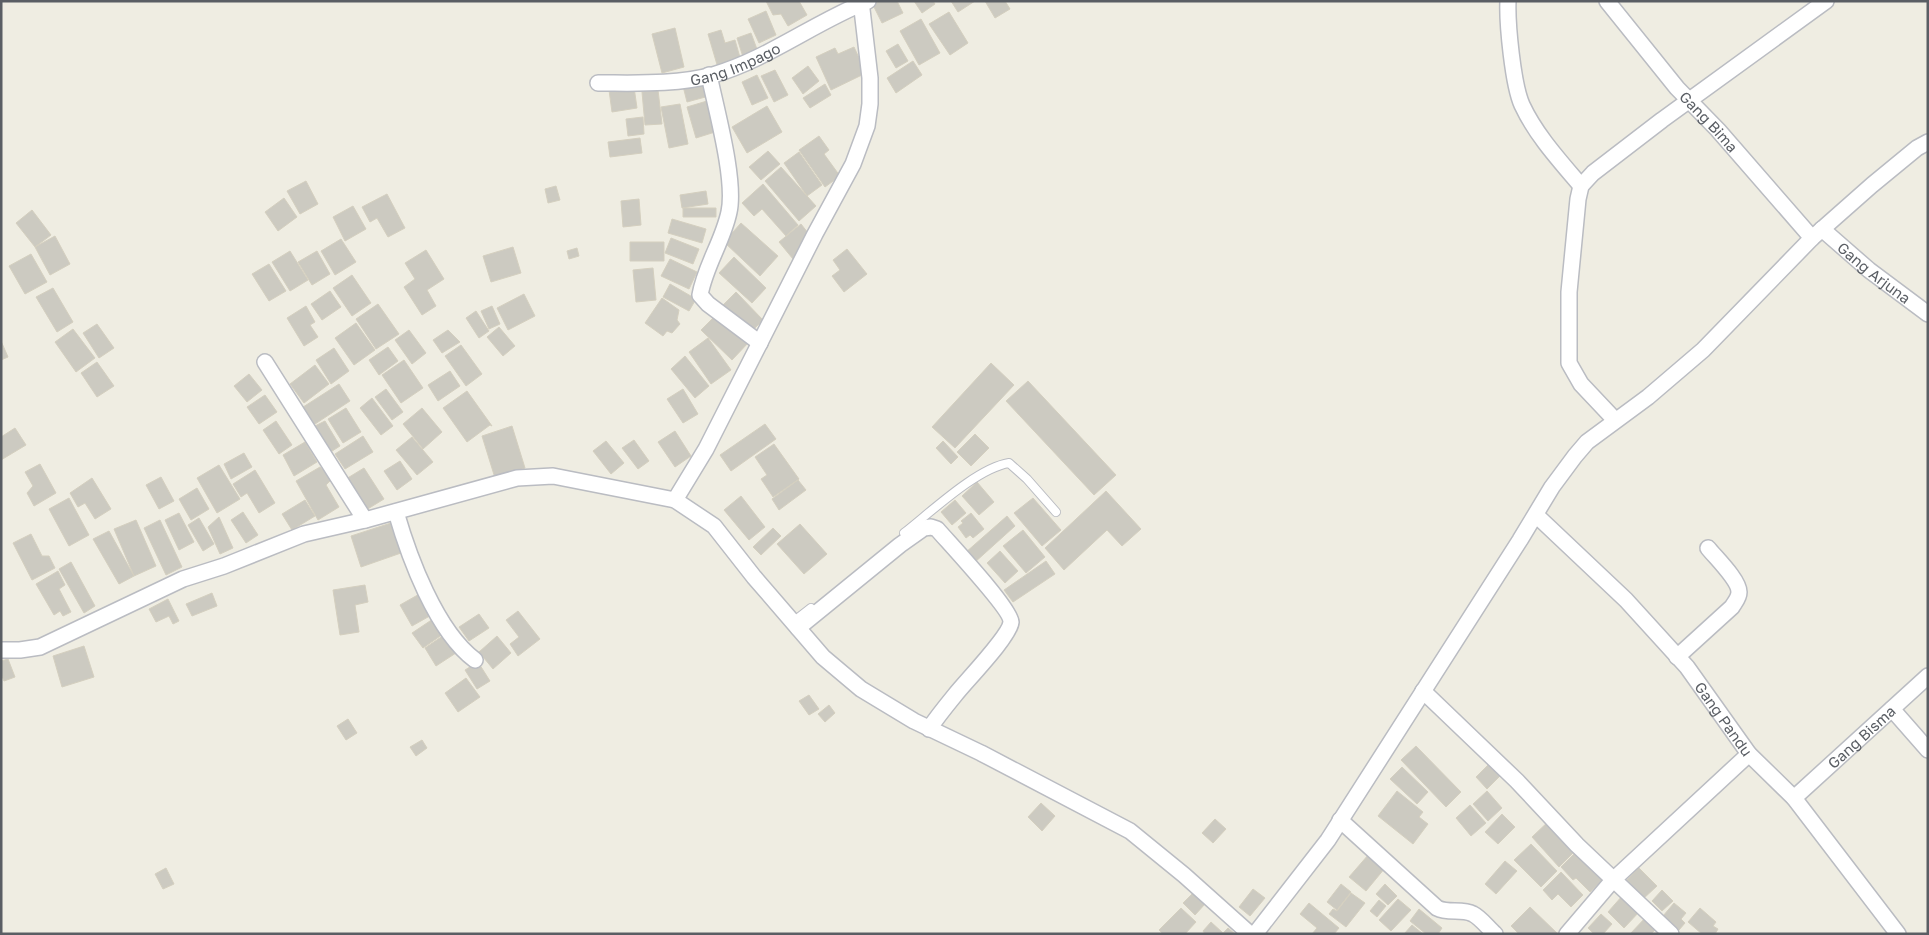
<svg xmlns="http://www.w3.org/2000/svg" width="1929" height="935" font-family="'Golos Text',sans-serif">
  <rect width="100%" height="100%" fill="#efede2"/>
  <path fill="#cccac1" stroke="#d4cfbf" d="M 766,1 L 799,1 L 807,15 L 788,26 L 781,14 L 773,15 Z
    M 879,1 L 897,1 L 903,13 L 882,23 L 873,5 Z
    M 914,1 L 933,1 L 935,4 L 922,13 Z
    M 951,1 L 975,1 L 958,12 Z
    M 985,1 L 1005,1 L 1010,9 L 995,18 Z
    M 766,11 L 776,35 L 759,43 L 748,19 Z
    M 949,12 L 968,43 L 950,55 L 929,24 Z
    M 921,19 L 940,53 L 919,65 L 900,31 Z
    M 675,28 L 684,67 L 662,73 L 652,34 Z
    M 721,30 L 725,43 L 735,40 L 741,61 L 718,68 L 708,34 Z
    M 751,33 L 758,52 L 743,57 L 737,38 Z
    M 898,44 L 908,61 L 896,68 L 886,51 Z
    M 854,47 L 866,73 L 831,90 L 816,57 L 835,48 L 838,54 Z
    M 913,61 L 922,75 L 896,93 L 887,78 Z
    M 808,66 L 819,81 L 803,94 L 792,78 Z
    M 775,70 L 788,95 L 774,102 L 761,76 Z
    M 757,75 L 768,98 L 752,105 L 742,82 Z
    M 705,80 L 709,96 L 687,102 L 683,86 Z
    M 825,84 L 831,95 L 810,108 L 803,98 Z
    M 634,87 L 637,108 L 612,112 L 609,90 Z
    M 658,90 L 662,124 L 645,125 L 642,92 Z
    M 707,101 L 715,132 L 696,138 L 687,107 Z
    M 680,104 L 688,144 L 669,148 L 661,107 Z
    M 767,106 L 782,132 L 747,153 L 732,127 Z
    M 643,117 L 644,134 L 628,136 L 626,119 Z
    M 819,136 L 829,150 L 824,154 L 840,176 L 825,187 L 799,150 Z
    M 640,138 L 642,153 L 610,157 L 608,142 Z
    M 768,151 L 780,164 L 761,180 L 749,167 Z
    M 799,152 L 822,185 L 807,196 L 784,163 Z
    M 781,167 L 816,206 L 799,221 L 765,181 Z
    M 306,181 L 318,204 L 300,214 L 287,191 Z
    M 763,184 L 798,225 L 786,236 L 762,209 L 754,216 L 742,203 Z
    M 556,186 L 560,200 L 548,203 L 545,189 Z
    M 706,191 L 708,204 L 682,208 L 680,195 Z
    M 387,194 L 405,228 L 388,237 L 377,218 L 370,222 L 362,207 Z
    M 284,198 L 297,217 L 278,231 L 265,212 Z
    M 639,199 L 641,225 L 623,227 L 621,201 Z
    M 353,206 L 366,229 L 345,241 L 333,217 Z
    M 683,208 L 716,208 L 716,217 L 683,217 Z
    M 32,210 L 51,235 L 35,247 L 16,223 Z
    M 672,219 L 706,229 L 702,243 L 668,233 Z
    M 741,223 L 778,256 L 760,276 L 724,242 Z
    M 801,224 L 812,238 L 802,251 L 793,259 L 779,242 Z
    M 55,236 L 70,264 L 50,275 L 35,247 Z
    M 671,238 L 699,249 L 693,264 L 665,253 Z
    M 341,239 L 356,262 L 335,275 L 321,251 Z
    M 630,242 L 664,242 L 664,261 L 630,261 Z
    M 513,247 L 521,273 L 491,282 L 483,256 Z
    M 577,248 L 579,256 L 569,259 L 567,251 Z
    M 847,249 L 867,274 L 844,292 L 832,276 L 840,270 L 833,260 Z
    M 426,250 L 444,279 L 427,290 L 436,306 L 422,315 L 404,287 L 415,279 L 405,263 Z
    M 290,251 L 308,280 L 290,291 L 272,262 Z
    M 317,251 L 330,274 L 312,285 L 298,262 Z
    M 31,254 L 47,282 L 25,294 L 9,266 Z
    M 734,257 L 766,288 L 752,303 L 719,273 Z
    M 670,259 L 697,272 L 689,289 L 661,276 Z
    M 269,264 L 286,291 L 269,301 L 252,274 Z
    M 653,268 L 656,300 L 636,302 L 633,270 Z
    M 352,275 L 371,303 L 352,316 L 333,288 Z
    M 670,284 L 696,299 L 689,311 L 663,297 Z
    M 53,288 L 73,322 L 57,332 L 36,297 Z
    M 330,291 L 341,307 L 322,320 L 311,304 Z
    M 736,292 L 763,320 L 750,333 L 723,305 Z
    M 524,294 L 535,316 L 508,330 L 497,308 Z
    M 662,298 L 679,310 L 677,320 L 680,324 L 672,333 L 667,331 L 663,336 L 645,323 Z
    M 378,304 L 399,334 L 376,349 L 356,319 Z
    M 306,306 L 315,322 L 310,325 L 318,337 L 304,346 L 287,318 Z
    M 492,306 L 500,324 L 489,329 L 481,311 Z
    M 476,311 L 489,331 L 479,338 L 466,318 Z
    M 718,313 L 749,342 L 732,360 L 701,330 Z
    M 356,323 L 375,350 L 354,365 L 335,338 Z
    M 97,324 L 114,348 L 99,358 L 83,333 Z
    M 499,327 L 515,346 L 503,356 L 487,337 Z
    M 73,329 L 95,358 L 76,372 L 55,342 Z
    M 409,330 L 426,353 L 412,364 L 395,340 Z
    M 448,330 L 460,342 L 442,353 L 433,340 Z
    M 708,338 L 731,370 L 711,384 L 689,352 Z
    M 1,341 L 8,357 L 1,360 Z
    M 461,345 L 482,374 L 466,386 L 445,356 Z
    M 388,347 L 398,361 L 379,375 L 369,360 Z
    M 334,348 L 349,371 L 331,384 L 316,360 Z
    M 685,356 L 709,386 L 695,398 L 671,369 Z
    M 404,360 L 423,388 L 401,403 L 382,375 Z
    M 97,362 L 114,386 L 97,397 L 81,373 Z
    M 991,363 L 1014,385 L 955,448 L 932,427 Z
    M 315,365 L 329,384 L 304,403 L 290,384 Z
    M 450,371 L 460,386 L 438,401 L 428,385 Z
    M 249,374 L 262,390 L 247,402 L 234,386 Z
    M 1028,381 L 1116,475 L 1094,495 L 1006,401 Z
    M 339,384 L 350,401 L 312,426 L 300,409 Z
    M 386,389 L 403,412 L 392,420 L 375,397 Z
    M 683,389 L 698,414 L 683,423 L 667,399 Z
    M 467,391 L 492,426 L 490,425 L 467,442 L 443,408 Z
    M 265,395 L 277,412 L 259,424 L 247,407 Z
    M 372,398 L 393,426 L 381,435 L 360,408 Z
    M 346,408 L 361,432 L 343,443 L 328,419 Z
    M 422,408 L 442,432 L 423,449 L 403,424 Z
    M 276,421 L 292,445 L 279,454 L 263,430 Z
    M 325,421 L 340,446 L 329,453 L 313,427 Z
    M 765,424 L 776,439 L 731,471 L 720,455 Z
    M 512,426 L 525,468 L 495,478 L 482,436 Z
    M 15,428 L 26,445 L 1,460 L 1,437 Z
    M 675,431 L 691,456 L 675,467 L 658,442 Z
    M 975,434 L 989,448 L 971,466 L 957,452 Z
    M 363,436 L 373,452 L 345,469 L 335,454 Z
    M 412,437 L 433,462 L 417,475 L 396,450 Z
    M 634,440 L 649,461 L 638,469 L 622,448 Z
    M 606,441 L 624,463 L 611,474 L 593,451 Z
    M 943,441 L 958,457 L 951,464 L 936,448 Z
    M 305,442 L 317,462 L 294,476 L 283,455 Z
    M 774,444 L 799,479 L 773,497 L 761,479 L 767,475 L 755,457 Z
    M 244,453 L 252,467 L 231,479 L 224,464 Z
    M 400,461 L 412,479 L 397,490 L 384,471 Z
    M 40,464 L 56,493 L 34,506 L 27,493 L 33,486 L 25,472 Z
    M 219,465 L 240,499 L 217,513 L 197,478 Z
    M 320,467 L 333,478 L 326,485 L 339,507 L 318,520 L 296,481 Z
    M 364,468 L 384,499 L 366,510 L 346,479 Z
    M 255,470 L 275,503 L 259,513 L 247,493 L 241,497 L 233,484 Z
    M 161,477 L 174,501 L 159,509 L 146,485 Z
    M 92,478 L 111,509 L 95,519 L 85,503 L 78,507 L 70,493 Z
    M 798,480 L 806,490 L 779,510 L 772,499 Z
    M 977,482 L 994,502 L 979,515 L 962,496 Z
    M 197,488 L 209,509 L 191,520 L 179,499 Z
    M 1106,491 L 1141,529 L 1122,546 L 1107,530 L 1064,570 L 1045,548 Z
    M 741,496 L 765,527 L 749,540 L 724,510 Z
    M 69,498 L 89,535 L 69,546 L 49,509 Z
    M 1033,498 L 1061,530 L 1042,546 L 1014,513 Z
    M 305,500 L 315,516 L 292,530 L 282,514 Z
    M 955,500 L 966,513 L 952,525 L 941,512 Z
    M 243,512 L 258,535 L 246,543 L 231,520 Z
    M 179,513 L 194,542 L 179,550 L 165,520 Z
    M 971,513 L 984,529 L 973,538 L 970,535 L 966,538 L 958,527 L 963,523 L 961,521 Z
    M 1007,516 L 1015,526 L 974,563 L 965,553 Z
    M 219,517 L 233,548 L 220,554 L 208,527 Z
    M 199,518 L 214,544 L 203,551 L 188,525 Z
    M 136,520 L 156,566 L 134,576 L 114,529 Z
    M 160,520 L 182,567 L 166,575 L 144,528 Z
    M 391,523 L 401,553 L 361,567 L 351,536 Z
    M 800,524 L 827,554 L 804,574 L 777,544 Z
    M 773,528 L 781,536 L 761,555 L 753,547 Z
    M 1023,530 L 1045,557 L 1026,573 L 1003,546 Z
    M 109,531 L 134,576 L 119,584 L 93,539 Z
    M 31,534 L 42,556 L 49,556 L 55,568 L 32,580 L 13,543 Z
    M 1000,551 L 1018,571 L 1005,583 L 987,563 Z
    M 1046,561 L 1055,574 L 1013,602 L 1004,590 Z
    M 71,562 L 95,606 L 84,613 L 59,569 Z
    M 58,571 L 65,585 L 59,589 L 71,612 L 63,616 L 60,611 L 54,615 L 36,584 Z
    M 365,585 L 368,602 L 355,605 L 359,632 L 340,635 L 333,590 Z
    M 423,592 L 435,613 L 412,626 L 400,605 Z
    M 212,593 L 217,606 L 192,616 L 186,604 Z
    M 168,599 L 179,621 L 173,624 L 169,616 L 156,622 L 149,609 Z
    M 518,611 L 540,639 L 518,656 L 510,644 L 519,637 L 506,620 Z
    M 479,614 L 489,628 L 469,641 L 459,627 Z
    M 436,617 L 446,632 L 423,648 L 412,633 Z
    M 447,633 L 459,651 L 436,666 L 425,648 Z
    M 497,636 L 511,653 L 493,669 L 479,652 Z
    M 84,646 L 94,677 L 62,687 L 53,656 Z
    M 8,659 L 15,677 L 4,681 L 1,674 L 1,661 Z
    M 478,662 L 490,681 L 477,689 L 465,670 Z
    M 466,678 L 480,697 L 458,712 L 445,693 Z
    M 809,695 L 819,709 L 809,715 L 799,701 Z
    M 829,705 L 835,713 L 825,722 L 818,714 Z
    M 348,719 L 357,733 L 346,740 L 337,726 Z
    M 422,740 L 427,748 L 416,756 L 410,747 Z
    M 1416,746 L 1461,792 L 1446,807 L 1401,760 Z
    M 1493,760 L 1505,771 L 1487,789 L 1476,777 Z
    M 1402,767 L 1428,792 L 1417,804 L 1390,779 Z
    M 1397,791 L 1423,812 L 1419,817 L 1428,824 L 1413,844 L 1378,816 Z
    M 1487,791 L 1502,808 L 1488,821 L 1473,804 Z
    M 1041,803 L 1055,816 L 1042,831 L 1028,817 Z
    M 1470,805 L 1486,823 L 1471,836 L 1456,818 Z
    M 1502,814 L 1515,827 L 1498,844 L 1485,832 Z
    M 1215,819 L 1226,829 L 1213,843 L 1202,833 Z
    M 1551,819 L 1578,848 L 1559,867 L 1532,837 Z
    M 1531,844 L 1557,871 L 1541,887 L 1514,860 Z
    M 1579,849 L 1606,877 L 1590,892 L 1576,878 L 1573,880 L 1561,867 Z
    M 1369,854 L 1385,868 L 1366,891 L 1349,877 Z
    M 1505,861 L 1517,871 L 1496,894 L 1485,884 Z
    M 166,868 L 174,884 L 163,889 L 155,874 Z
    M 1639,868 L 1657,886 L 1643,899 L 1625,882 Z
    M 1561,872 L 1583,895 L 1571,907 L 1558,894 L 1552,900 L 1543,890 Z
    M 1341,884 L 1351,892 L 1337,910 L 1327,902 Z
    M 1385,884 L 1397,896 L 1388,905 L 1376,894 Z
    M 1253,889 L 1265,898 L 1250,916 L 1239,907 Z
    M 1662,890 L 1673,901 L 1662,911 L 1652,901 Z
    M 1193,893 L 1205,904 L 1195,915 L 1183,903 Z
    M 1351,893 L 1365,903 L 1346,927 L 1329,914 L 1333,909 L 1337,911 Z
    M 1623,895 L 1640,911 L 1624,928 L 1608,912 Z
    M 1398,899 L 1411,910 L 1391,931 L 1379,920 Z
    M 1379,900 L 1386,906 L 1377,917 L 1370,911 Z
    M 1309,903 L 1339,928 L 1334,934 L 1312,934 L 1317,928 L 1300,914 Z
    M 1674,903 L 1686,913 L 1681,919 L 1685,923 L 1679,930 L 1663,916 Z
    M 1530,907 L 1558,934 L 1519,934 L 1511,926 Z
    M 1181,908 L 1196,922 L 1185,934 L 1163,934 L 1159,930 Z
    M 1700,908 L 1716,922 L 1713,926 L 1718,929 L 1715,934 L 1702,934 L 1688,922 Z
    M 1419,909 L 1442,928 L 1438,934 L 1426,934 L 1410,921 Z
    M 1601,914 L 1612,924 L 1603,934 L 1594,934 L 1588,928 Z
    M 1647,916 L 1658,927 L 1651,934 L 1630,934 Z
    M 1211,922 L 1223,933 L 1228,928 L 1235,934 L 1205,934 L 1203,931 Z
    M 1412,925 L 1423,934 L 1404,934 Z"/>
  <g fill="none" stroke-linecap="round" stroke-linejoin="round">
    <defs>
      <path id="lane" d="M 904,533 C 931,512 977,468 1009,463 L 1027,479 L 1056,512
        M 793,622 L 811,608"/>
      <g id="street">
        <path d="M 1508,1 C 1507,24 1513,85 1522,105 C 1536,135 1559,160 1581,186"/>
        <path id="s1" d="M 1607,1 L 1677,88 L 1718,130 L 1812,238"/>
        <path d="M 709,75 C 716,109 736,180 729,212 C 723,241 705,266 700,295 L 708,304 L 760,343"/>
        <path id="s2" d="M 598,83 C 636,83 676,85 713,75 C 768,59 815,22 868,1"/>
        <path id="s3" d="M 1822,229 L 1869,270 L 1928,314"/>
        <path d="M 265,362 L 365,520"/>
        <path d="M 1615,420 L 1581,384 L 1569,363 L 1569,292 L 1578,199 L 1581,186 L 1593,173 L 1662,120 L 1826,1"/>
        <path d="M 675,500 L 706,449 L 815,234 L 853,164 L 867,126 L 870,104 L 870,78 L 861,1"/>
        <path d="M 396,512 C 409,557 436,631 475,660"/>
        <path id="s4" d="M 1536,515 L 1626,600 L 1687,667 L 1749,754 L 1794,798 L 1898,934"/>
        <path d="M 798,628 L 900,545 L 924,528 L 931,527 L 937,529 C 949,543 1011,609 1011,622 C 1010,636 966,681 955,695 C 946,706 937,717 929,729"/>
        <path d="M 1,650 L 20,650 L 40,647 L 183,579 L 224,566 L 304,534 L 365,520 L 517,478 L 553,476 L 675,500 L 714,526 L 754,577 L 823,657 L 861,689 L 914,721 L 981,753 L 1130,831 L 1184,875 L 1250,934"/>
        <path d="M 1677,657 L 1732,607 C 1735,602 1739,598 1739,592 C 1739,580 1716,558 1708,548"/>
        <path d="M 1423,691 L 1517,781 L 1577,845 L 1671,934"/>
        <path d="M 1892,709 L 1928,750"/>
        <path id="s5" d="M 1794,798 L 1928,676"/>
        <path d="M 1340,820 L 1437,908 C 1448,914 1462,908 1473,914 C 1481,918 1488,928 1495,934"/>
        <path d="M 1255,934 L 1328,840 L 1520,540 L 1552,487 L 1575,456 L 1587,442 L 1648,397 L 1703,350 L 1812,238 L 1872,185 L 1917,148 L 1928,142"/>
        <path d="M 1567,934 L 1613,880 L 1749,754"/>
      </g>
    </defs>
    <use href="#lane" stroke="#babcc2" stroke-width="10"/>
    <use href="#street" stroke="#babcc2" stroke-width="18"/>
    <use href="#lane" stroke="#fff" stroke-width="8"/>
    <use href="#street" stroke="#fff" stroke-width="15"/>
  </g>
  <g text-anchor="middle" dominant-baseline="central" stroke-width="5" stroke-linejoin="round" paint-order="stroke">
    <g font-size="15" fill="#5a5e64" stroke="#fff">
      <text stroke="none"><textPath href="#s2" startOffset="140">Gang Impago</textPath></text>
      <text stroke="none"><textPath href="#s1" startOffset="158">Gang Bima</textPath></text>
      <text stroke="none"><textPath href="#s3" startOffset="68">Gang Arjuna</textPath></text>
      <text stroke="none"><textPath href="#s4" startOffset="278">Gang Pandu</textPath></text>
      <text stroke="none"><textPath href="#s5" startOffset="91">Gang Bisma</textPath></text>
    </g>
  </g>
  <rect width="1929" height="935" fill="none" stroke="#5a5e64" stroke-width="5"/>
</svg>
